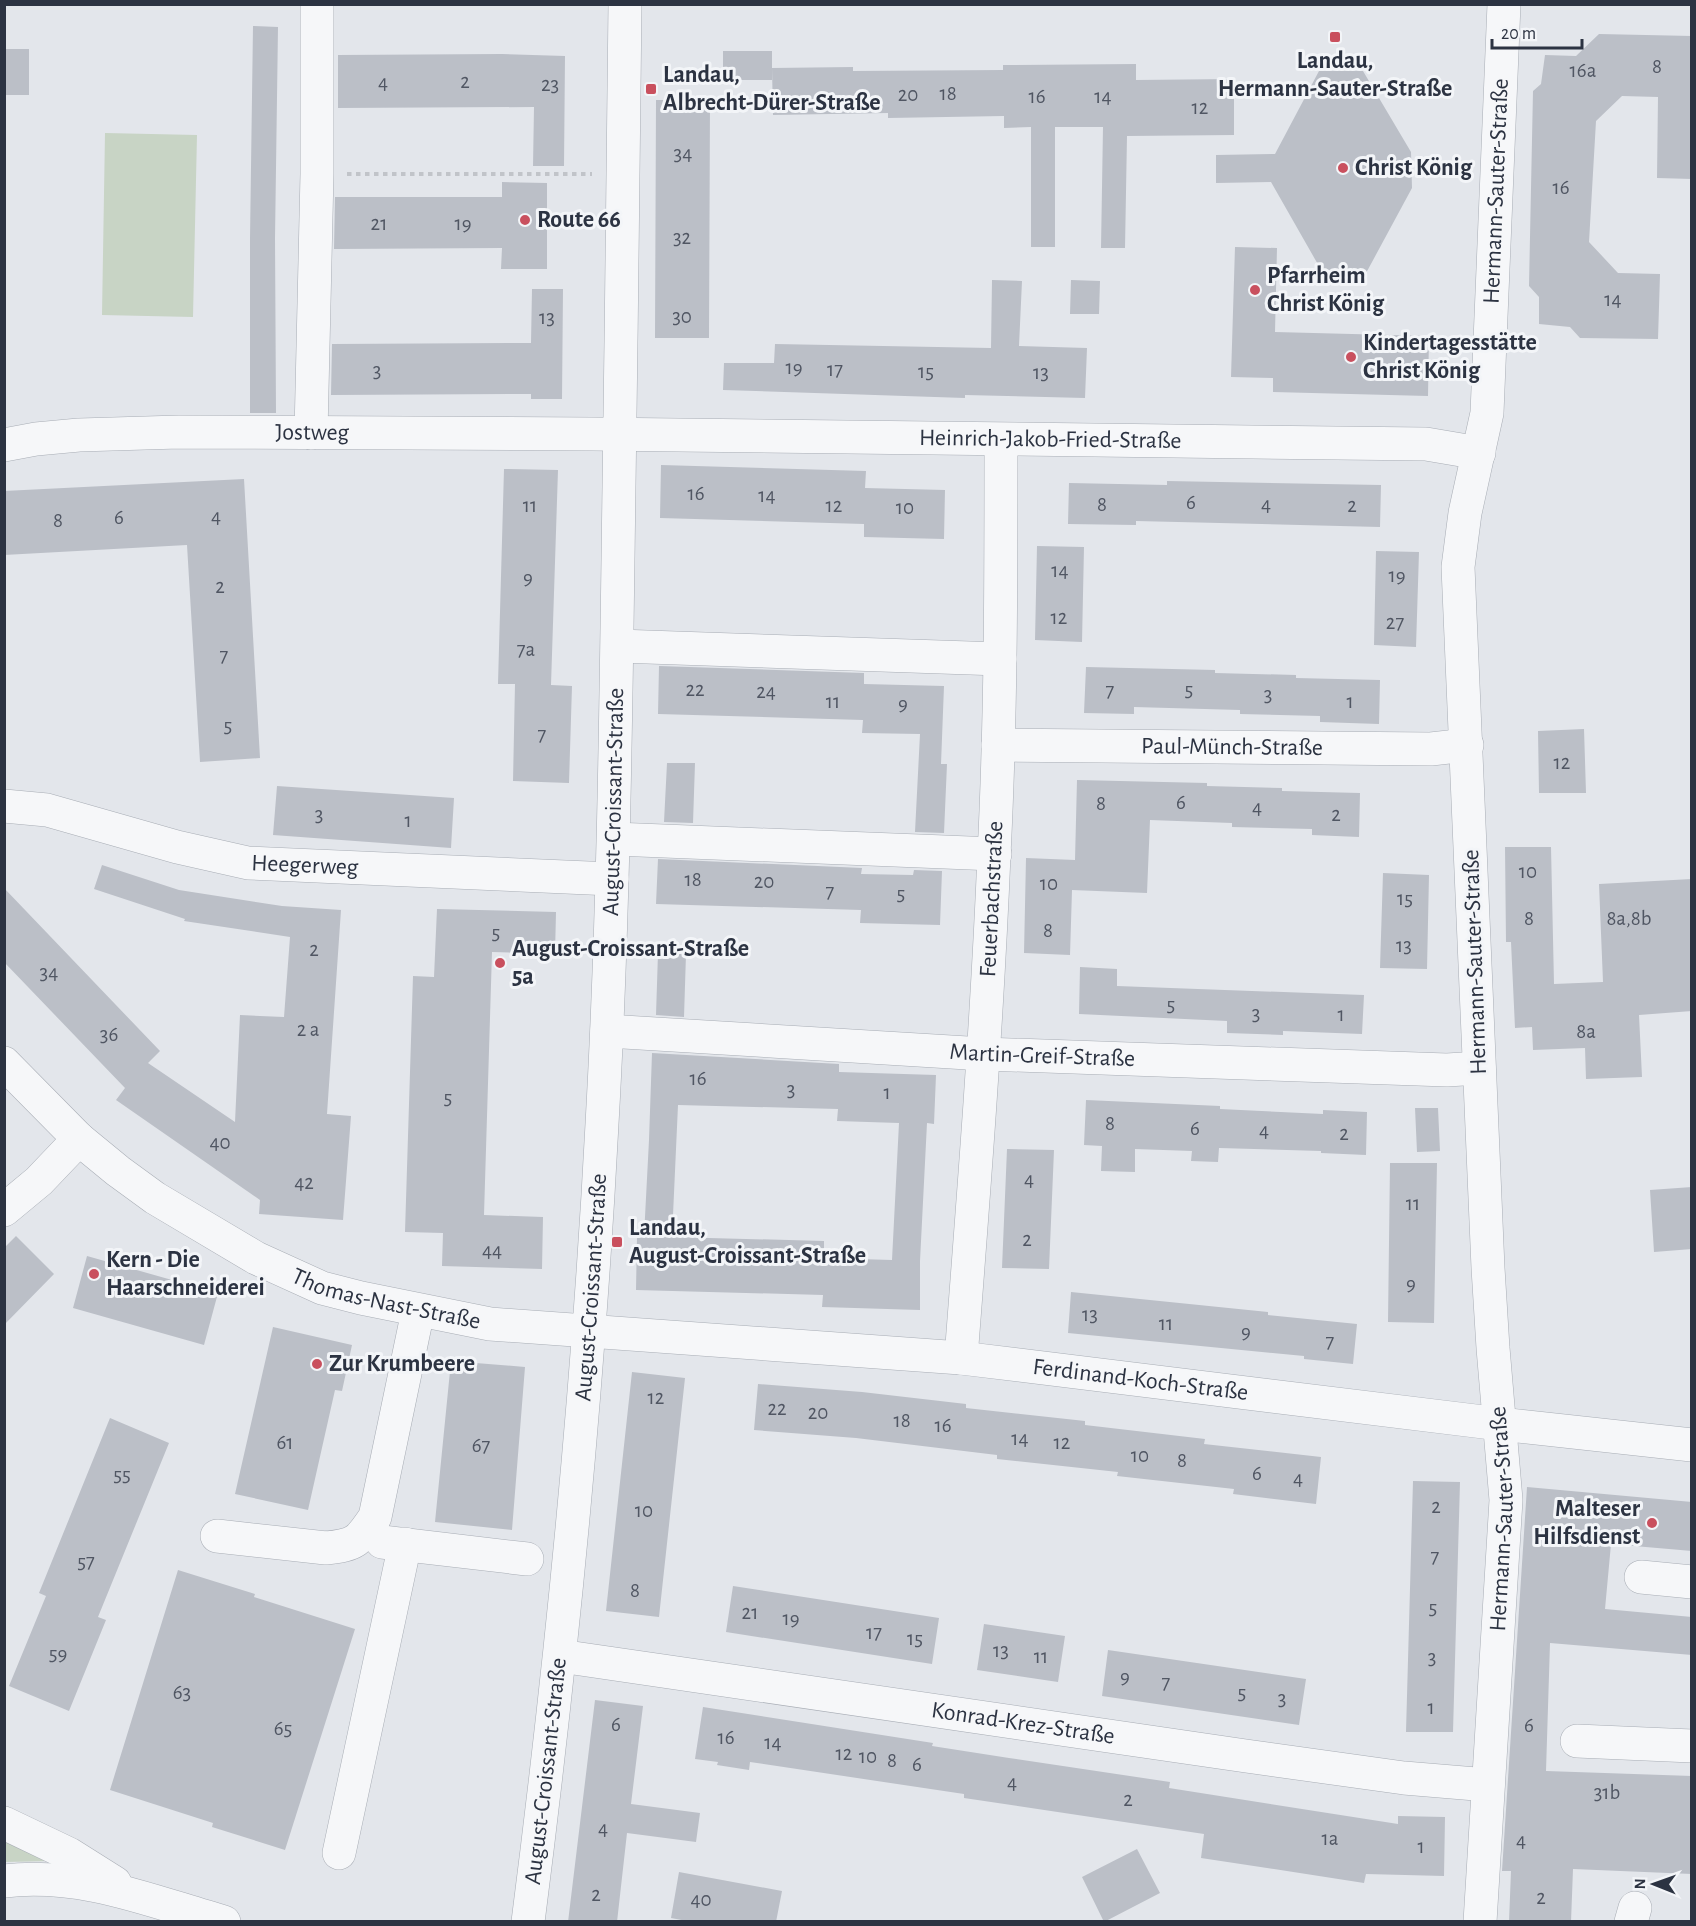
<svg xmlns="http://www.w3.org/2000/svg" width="1696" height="1926" font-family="'Alegreya Sans',sans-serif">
  <rect width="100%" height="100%" fill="#e3e6eb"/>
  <path fill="#c8d4c5" d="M 105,133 L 197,135 L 193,317 L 102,315 Z
    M 5,1836 L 52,1861 L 5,1862 Z"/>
  <path fill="#bbbfc7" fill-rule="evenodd" d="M 253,26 L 278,27 L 275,238 L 276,413 L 250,413 L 250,238 Z
    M 1599,34 L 1692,36 L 1692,179 L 1657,178 L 1658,97 L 1622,96 L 1596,121 L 1589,242 L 1618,273 L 1660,274 L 1658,339 L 1580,338 L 1570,327 L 1539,324 L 1539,297 L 1529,286 L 1533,91 L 1541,84 L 1545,55 L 1576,56 Z
    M 4,49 L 29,49 L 29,95 L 4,95 Z
    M 723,51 L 772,51 L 772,80 L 723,80 Z
    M 502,54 L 565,56 L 564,166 L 533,166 L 534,107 L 338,108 L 338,55 Z
    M 1136,64 L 1136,80 L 1234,79 L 1234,135 L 1127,136 L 1125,248 L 1101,248 L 1103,127 L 1055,127 L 1055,247 L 1031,247 L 1031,127 L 1004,128 L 1004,116 L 888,118 L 888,113 L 773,115 L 772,68 L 853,67 L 853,71 L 1003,70 L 1003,65 Z
    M 1319,71 L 1363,71 L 1411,152 L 1412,188 L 1365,275 L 1324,275 L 1271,182 L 1216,183 L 1216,155 L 1275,154 Z
    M 656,100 L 710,100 L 709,338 L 655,338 Z
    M 502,182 L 547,183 L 547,269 L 501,269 L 502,248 L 334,249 L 335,197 L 502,197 Z
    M 1235,247 L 1277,248 L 1275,332 L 1429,336 L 1428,396 L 1273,392 L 1273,378 L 1231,377 Z
    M 992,280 L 1022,281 L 1019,346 L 1087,348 L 1085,398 L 965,395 L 965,398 L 723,390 L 724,363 L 774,363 L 775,344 L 991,348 Z
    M 1071,280 L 1100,281 L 1099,314 L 1070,314 Z
    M 532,289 L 563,289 L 562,399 L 531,399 L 531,394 L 331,395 L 332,344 L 531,343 Z
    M 661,465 L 866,471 L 865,488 L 945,490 L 944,539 L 864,537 L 864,524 L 660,518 Z
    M 504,469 L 558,470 L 551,685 L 572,686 L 569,783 L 513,781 L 515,684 L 498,684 Z
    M 244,479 L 260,758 L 200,762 L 187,545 L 4,555 L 4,491 Z
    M 1167,481 L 1381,485 L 1380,527 L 1136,521 L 1136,525 L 1068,524 L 1069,483 L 1167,485 Z
    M 1037,546 L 1084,547 L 1082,642 L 1035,640 Z
    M 1376,551 L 1419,552 L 1416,647 L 1374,645 Z
    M 659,666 L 864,673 L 864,684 L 944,686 L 941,764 L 947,764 L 944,833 L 915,832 L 920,734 L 862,733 L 863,720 L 658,714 Z
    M 1086,667 L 1215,670 L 1215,673 L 1296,675 L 1296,678 L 1380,680 L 1379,724 L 1320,722 L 1320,716 L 1240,714 L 1240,710 L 1134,707 L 1134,714 L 1084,713 Z
    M 1584,729 L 1586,793 L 1539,793 L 1538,731 Z
    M 667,763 L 695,763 L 693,823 L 664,822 Z
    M 1077,780 L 1207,783 L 1207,786 L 1282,788 L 1282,791 L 1360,793 L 1359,837 L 1312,835 L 1312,829 L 1232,827 L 1232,823 L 1150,820 L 1147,893 L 1072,890 L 1070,955 L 1024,953 L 1026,858 L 1075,860 Z
    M 277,786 L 454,798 L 451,848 L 273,835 Z
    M 1505,847 L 1551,847 L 1554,984 L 1603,982 L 1599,884 L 1692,879 L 1692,1011 L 1639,1015 L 1642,1077 L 1586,1079 L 1585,1048 L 1533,1050 L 1532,1027 L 1515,1028 L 1511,942 L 1506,942 Z
    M 658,859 L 862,868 L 861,874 L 913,875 L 914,870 L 942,871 L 940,925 L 860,923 L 861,910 L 656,904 Z
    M 102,865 L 179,890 L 282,906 L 341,910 L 327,1114 L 351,1116 L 343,1220 L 259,1214 L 260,1200 L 116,1100 L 125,1088 L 4,962 L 4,888 L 160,1051 L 148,1063 L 235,1122 L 240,1015 L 284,1017 L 290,937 L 184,921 L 185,919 L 94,889 Z
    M 1383,873 L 1429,875 L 1427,969 L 1380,968 Z
    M 437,909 L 556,912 L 555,954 L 492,952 L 484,1215 L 543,1217 L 542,1269 L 442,1266 L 443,1233 L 405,1232 L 413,976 L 434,977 Z
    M 658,953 L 686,954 L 684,1017 L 656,1015 Z
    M 1080,967 L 1117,969 L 1117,986 L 1364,995 L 1362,1034 L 1283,1031 L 1283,1035 L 1227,1033 L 1227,1021 L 1079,1014 Z
    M 652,1053 L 839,1064 L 839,1072 L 936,1075 L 934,1124 L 927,1123 L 920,1261 L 920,1310 L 822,1307 L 823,1295 L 636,1290 L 637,1236 L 644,1236 L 649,1140 ZM 678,1105 L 838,1109 L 837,1121 L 899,1123 L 892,1260 L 824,1258 L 824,1241 L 672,1237 Z
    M 1086,1100 L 1220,1106 L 1220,1109 L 1323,1114 L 1323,1110 L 1367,1112 L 1366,1155 L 1321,1153 L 1321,1151 L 1219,1148 L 1218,1162 L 1191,1161 L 1192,1151 L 1135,1149 L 1135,1172 L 1101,1171 L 1102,1146 L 1084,1145 Z
    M 1415,1108 L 1438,1108 L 1440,1151 L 1417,1152 Z
    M 1007,1149 L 1054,1150 L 1049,1269 L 1002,1268 Z
    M 1390,1163 L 1437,1163 L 1434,1323 L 1388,1322 Z
    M 1692,1187 L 1692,1249 L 1654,1252 L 1650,1190 Z
    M 16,1236 L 54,1274 L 4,1325 L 4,1248 Z
    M 87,1256 L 218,1293 L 204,1345 L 73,1308 Z
    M 1071,1292 L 1268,1312 L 1268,1315 L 1357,1324 L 1353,1364 L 1304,1359 L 1304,1356 L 1068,1333 Z
    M 273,1327 L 352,1345 L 342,1391 L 335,1390 L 308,1510 L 235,1494 Z
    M 451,1361 L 525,1367 L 512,1530 L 435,1522 Z
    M 632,1372 L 685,1378 L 659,1617 L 606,1611 Z
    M 758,1384 L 862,1392 L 966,1404 L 966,1408 L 1085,1421 L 1085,1425 L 1205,1439 L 1204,1444 L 1321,1457 L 1316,1504 L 1233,1494 L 1234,1489 L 1117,1476 L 1118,1472 L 997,1459 L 997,1455 L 856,1438 L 754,1430 Z
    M 110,1418 L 169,1443 L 98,1617 L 106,1620 L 69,1711 L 9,1686 L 46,1596 L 39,1593 Z
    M 1413,1481 L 1460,1482 L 1453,1732 L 1406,1732 Z
    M 1527,1487 L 1692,1502 L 1692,1551 L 1611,1544 L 1605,1609 L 1692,1617 L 1692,1655 L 1550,1643 L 1546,1771 L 1692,1776 L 1692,1874 L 1573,1869 L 1571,1922 L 1509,1922 L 1511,1871 L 1502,1871 Z
    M 178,1570 L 255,1594 L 254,1597 L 355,1629 L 285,1850 L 212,1827 L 213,1823 L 110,1790 Z
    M 733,1586 L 939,1618 L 932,1664 L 726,1632 Z
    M 984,1624 L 1065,1636 L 1058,1682 L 977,1670 Z
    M 1108,1650 L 1306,1679 L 1299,1725 L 1102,1696 Z
    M 595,1700 L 643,1706 L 631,1804 L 700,1813 L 696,1842 L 627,1833 L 617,1922 L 568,1922 Z
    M 703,1707 L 933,1743 L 932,1746 L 1009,1758 L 1170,1782 L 1169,1788 L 1398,1824 L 1398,1816 L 1445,1817 L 1444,1876 L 1366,1874 L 1364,1883 L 1274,1869 L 1201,1858 L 1204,1834 L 964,1798 L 964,1794 L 750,1762 L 749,1770 L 717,1765 L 718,1762 L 695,1759 Z
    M 1137,1849 L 1160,1893 L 1104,1922 L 1082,1877 Z
    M 679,1872 L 782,1891 L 776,1922 L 692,1922 L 671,1918 Z"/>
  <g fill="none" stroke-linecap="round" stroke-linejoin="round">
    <defs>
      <g id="minor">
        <path d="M 311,433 L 317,174 L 317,4"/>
        <path id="s1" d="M 4,445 L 36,439 L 79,435 L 179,432 L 593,434 L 1426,444 L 1479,453"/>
        <path d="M 618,646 L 1000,659"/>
        <path id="s2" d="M 998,745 L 1431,749 L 1467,745"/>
        <path id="s3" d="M 4,806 L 47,810 L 177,847 L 248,863 L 612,879"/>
        <path d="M 614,839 L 995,854"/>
        <path id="s4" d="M 607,1031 L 984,1054 L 1447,1070 L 1479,1068"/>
        <path id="s5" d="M 4,1063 L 79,1139 L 118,1171 L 155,1198 L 256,1258 L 322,1288 L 361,1298 L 490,1324 L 961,1358 L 1500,1424 L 1692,1445"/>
        <path d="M 4,1210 L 39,1181 L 79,1139"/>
        <path id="s6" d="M 961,1358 C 974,1190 987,1023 994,855 C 1001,717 1001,579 1001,440"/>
        <path d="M 217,1536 L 326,1548 C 356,1545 359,1541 375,1517 L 418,1311"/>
        <path d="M 382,1542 L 527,1559"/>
        <path d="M 1641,1577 L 1692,1582"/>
        <path id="s7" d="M 560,1656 L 1246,1756 L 1404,1778 L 1488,1785"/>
        <path d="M 1577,1741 L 1692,1746"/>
        <path d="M 4,1823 L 69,1854 L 115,1883"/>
        <path d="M 339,1853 L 405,1544"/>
        <path d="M 4,1881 C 83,1872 150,1901 224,1922"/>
        <path id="s8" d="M 528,1922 C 562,1657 588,1391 602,1124 C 614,912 616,700 619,487 C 621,326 624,165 625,4"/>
        <path id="s9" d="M 1480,1922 L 1506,1500 L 1493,1348 L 1488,1268 L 1458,567 L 1465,513 L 1487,413 L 1504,4"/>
        <path d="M 1631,1922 L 1635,1908"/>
      </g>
    </defs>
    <use href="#minor" stroke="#a8adb5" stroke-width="34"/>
    <path stroke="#c1c4c9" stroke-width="4" stroke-dasharray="4.5 4.5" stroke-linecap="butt" d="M 347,174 L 592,174"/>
    <use href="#minor" stroke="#f6f7f9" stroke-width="33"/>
  </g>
  <g fill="#c9505e" stroke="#f3f5f8" stroke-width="2">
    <rect x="1329" y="31" width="12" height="12" rx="3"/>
    <rect x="645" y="83" width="12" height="12" rx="3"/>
    <circle cx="1343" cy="168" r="6"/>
    <circle cx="525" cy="220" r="6"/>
    <circle cx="1255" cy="290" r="6"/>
    <circle cx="1351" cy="357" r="6"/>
    <circle cx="500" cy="963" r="6"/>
    <rect x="611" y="1236" width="12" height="12" rx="3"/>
    <circle cx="94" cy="1274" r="6"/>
    <circle cx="317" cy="1364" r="6"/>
    <circle cx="1652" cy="1523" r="6"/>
  </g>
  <g text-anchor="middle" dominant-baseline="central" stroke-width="6" stroke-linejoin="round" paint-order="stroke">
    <g font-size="21" fill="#505663">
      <text x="1657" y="66">8</text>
      <text x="1583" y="70">16a</text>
      <text x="465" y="81">2</text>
      <text x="383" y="82">4</text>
      <text x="550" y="84">23</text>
      <text x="948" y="93">18</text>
      <text x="908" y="94">20</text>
      <text x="1037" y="96">16</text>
      <text x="1103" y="96">14</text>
      <text x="1200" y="107">12</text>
      <text x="683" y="153">34</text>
      <text x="1561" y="187">16</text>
      <text x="379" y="223">21</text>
      <text x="463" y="223">19</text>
      <text x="682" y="237">32</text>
      <text x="1613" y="299">14</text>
      <text x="682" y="316">30</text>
      <text x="547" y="317">13</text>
      <text x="794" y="367">19</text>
      <text x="835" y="369">17</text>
      <text x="377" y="370">3</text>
      <text x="926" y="371">15</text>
      <text x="1041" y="372">13</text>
      <text x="696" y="493">16</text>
      <text x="767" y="495">14</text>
      <text x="1191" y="502">6</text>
      <text x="1102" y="504">8</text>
      <text x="1266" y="504">4</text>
      <text x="530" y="505">11</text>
      <text x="834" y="505">12</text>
      <text x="1352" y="505">2</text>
      <text x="905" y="507">10</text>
      <text x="216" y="516">4</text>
      <text x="119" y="517">6</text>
      <text x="58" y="520">8</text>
      <text x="1060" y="570">14</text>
      <text x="1397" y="575">19</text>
      <text x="528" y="577">9</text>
      <text x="220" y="586">2</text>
      <text x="1059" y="617">12</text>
      <text x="1395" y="622">27</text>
      <text x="526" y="649">7a</text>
      <text x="224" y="655">7</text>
      <text x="695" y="689">22</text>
      <text x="1189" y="689">5</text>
      <text x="1110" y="690">7</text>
      <text x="766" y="691">24</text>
      <text x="1268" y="694">3</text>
      <text x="833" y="701">11</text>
      <text x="1350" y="701">1</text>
      <text x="903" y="703">9</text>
      <text x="228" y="725">5</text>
      <text x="542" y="734">7</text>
      <text x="1562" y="762">12</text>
      <text x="1181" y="802">6</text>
      <text x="1101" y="803">8</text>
      <text x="1257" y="807">4</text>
      <text x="319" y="814">3</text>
      <text x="1336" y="814">2</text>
      <text x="408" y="820">1</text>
      <text x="1528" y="871">10</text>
      <text x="693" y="879">18</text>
      <text x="764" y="881">20</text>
      <text x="1049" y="883">10</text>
      <text x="830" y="891">7</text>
      <text x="901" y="893">5</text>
      <text x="1405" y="898">15</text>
      <text x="1529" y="918">8</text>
      <text x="1629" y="918">8a,8b</text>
      <text x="1048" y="930">8</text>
      <text x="496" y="932">5</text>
      <text x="1404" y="945">13</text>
      <text x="314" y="949">2</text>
      <text x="49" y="972">34</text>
      <text x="1171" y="1004">5</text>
      <text x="1256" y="1013">3</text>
      <text x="1341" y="1014">1</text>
      <text x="308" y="1029">2 a</text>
      <text x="1586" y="1031">8a</text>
      <text x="109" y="1034">36</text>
      <text x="698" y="1078">16</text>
      <text x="791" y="1089">3</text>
      <text x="887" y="1092">1</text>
      <text x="448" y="1097">5</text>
      <text x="1110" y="1123">8</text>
      <text x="1195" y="1128">6</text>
      <text x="1264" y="1130">4</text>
      <text x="1344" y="1133">2</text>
      <text x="220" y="1142">40</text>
      <text x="1029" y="1179">4</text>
      <text x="304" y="1182">42</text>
      <text x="1413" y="1203">11</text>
      <text x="1027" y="1239">2</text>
      <text x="492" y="1250">44</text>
      <text x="1411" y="1283">9</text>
      <text x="1090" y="1314">13</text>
      <text x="1166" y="1323">11</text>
      <text x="1246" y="1331">9</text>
      <text x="1330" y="1341">7</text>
      <text x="656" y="1397">12</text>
      <text x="777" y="1408">22</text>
      <text x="818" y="1412">20</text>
      <text x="902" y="1420">18</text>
      <text x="943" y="1425">16</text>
      <text x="1020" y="1438">14</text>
      <text x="285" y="1442">61</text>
      <text x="1062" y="1442">12</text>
      <text x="481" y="1445">67</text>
      <text x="1140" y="1455">10</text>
      <text x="1182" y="1460">8</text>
      <text x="1257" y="1473">6</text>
      <text x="122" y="1474">55</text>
      <text x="1298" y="1478">4</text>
      <text x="1436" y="1506">2</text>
      <text x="644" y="1510">10</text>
      <text x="1435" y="1556">7</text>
      <text x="86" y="1561">57</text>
      <text x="635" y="1590">8</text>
      <text x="1433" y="1607">5</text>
      <text x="750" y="1612">21</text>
      <text x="791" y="1618">19</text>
      <text x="874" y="1632">17</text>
      <text x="915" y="1638">15</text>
      <text x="1001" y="1650">13</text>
      <text x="58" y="1653">59</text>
      <text x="1041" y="1656">11</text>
      <text x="1432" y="1657">3</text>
      <text x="1125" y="1676">9</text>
      <text x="1166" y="1682">7</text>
      <text x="182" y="1692">63</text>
      <text x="1242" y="1692">5</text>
      <text x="1282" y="1698">3</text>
      <text x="1431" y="1707">1</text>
      <text x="616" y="1724">6</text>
      <text x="1529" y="1725">6</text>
      <text x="283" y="1728">65</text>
      <text x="726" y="1737">16</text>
      <text x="773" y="1742">14</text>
      <text x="844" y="1753">12</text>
      <text x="868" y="1756">10</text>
      <text x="892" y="1760">8</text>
      <text x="917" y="1764">6</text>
      <text x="1012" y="1782">4</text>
      <text x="1607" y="1792">31b</text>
      <text x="1128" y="1799">2</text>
      <text x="603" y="1828">4</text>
      <text x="1330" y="1838">1a</text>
      <text x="1521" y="1840">4</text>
      <text x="1421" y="1846">1</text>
      <text x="596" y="1894">2</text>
      <text x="1541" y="1897">2</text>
      <text x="701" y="1899">40</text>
    </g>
    <g font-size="24" font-weight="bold" fill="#2c3342" stroke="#f3f5f8" text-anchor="start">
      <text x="1335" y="61" text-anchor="middle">Landau,<tspan x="1335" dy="28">Hermann-Sauter-Straße</tspan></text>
      <text x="663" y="75">Landau,<tspan x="663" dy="28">Albrecht-Dürer-Straße</tspan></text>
      <text x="1355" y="168">Christ König</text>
      <text x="537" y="220">Route 66</text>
      <text x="1267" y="276">Pfarrheim<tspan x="1267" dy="28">Christ König</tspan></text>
      <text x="1363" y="343">Kindertagesstätte<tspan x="1363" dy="28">Christ König</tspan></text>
      <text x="512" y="949">August-Croissant-Straße<tspan x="512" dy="28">5a</tspan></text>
      <text x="629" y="1228">Landau,<tspan x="629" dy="28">August-Croissant-Straße</tspan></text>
      <text x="106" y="1260">Kern - Die<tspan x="106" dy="28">Haarschneiderei</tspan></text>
      <text x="329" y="1364">Zur Krumbeere</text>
      <text x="1640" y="1509" text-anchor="end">Malteser<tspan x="1640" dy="28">Hilfsdienst</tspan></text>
    </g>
    <g font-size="24" fill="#2c3342" stroke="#f3f5f8">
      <text stroke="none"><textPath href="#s9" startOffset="1736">Hermann-Sauter-Straße</textPath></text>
      <text stroke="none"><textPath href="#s1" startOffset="309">Jostweg</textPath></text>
      <text stroke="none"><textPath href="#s1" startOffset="1047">Heinrich-Jakob-Fried-Straße</textPath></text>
      <text stroke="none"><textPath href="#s2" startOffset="234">Paul-Münch-Straße</textPath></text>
      <text stroke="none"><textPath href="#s8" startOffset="1124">August-Croissant-Straße</textPath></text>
      <text stroke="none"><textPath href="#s3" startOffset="308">Heegerweg</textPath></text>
      <text stroke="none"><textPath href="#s6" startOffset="460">Feuerbachstraße</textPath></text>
      <text transform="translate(1475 962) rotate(-92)">Hermann-Sauter-Straße</text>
      <text stroke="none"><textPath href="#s4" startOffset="436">Martin-Greif-Straße</textPath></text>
      <text stroke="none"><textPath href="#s8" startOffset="638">August-Croissant-Straße</textPath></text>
      <text stroke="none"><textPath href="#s5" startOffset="458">Thomas-Nast-Straße</textPath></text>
      <text stroke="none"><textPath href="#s5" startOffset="1218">Ferdinand-Koch-Straße</textPath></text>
      <text stroke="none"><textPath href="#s9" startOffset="404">Hermann-Sauter-Straße</textPath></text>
      <text stroke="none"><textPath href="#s7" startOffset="468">Konrad-Krez-Straße</textPath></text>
      <text stroke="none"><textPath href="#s8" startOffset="152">August-Croissant-Straße</textPath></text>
    </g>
  </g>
  <rect width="1696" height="1926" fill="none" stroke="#2c3342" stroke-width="12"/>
  <g transform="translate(1654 1884) rotate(271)" stroke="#f3f5f8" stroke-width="4.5" paint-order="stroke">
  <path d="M0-4.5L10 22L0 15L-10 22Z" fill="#2c3342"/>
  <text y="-9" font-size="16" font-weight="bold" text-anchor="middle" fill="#2c3342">N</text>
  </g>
  <path d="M1492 39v9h90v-9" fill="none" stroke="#2c3342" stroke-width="3"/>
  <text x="1501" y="39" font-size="18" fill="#2c3342" stroke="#f3f5f8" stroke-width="4.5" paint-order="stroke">20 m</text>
</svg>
